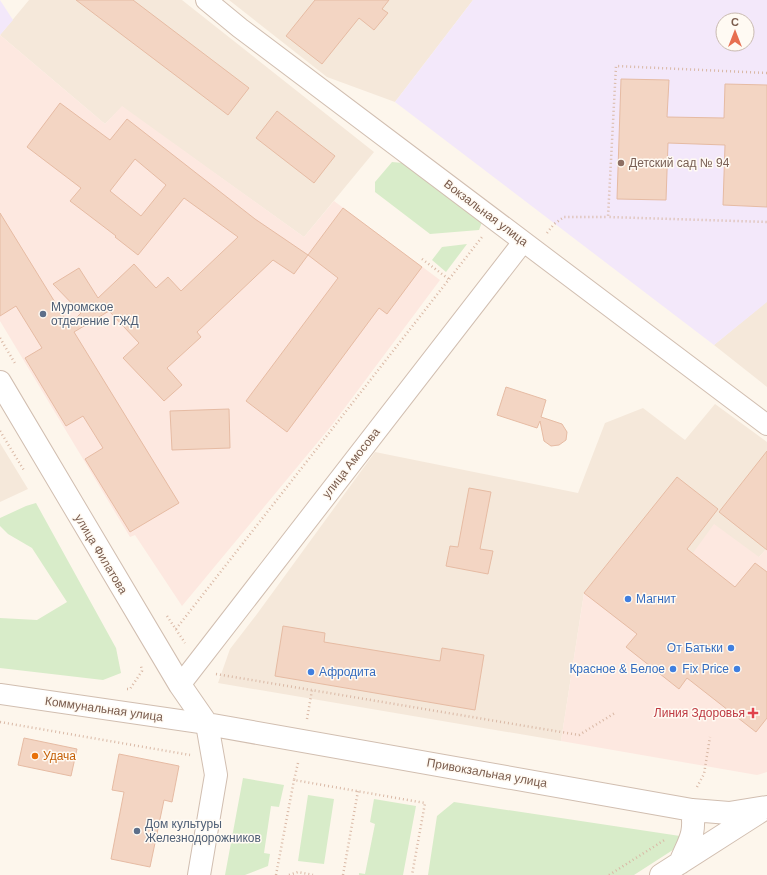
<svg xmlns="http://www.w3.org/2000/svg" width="767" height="875" font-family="Arial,sans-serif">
  <rect width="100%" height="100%" fill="#fdf6ec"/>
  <path fill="#f5e8da" d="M 29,0 L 182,0 L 374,152 L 304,237 L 122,107 L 105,124 L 0,35 Z
    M 229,0 L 473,0 L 395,102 L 327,77 Z
    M 766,302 L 767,302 L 767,387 L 714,345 Z
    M 715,404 L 767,442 L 767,548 L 759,557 L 693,554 L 584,593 L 561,741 L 218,683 L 230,649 L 257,614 L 375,452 L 578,493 L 605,423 L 643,408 L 685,440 Z
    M 0,443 L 28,489 L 0,502 Z"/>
  <path fill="#fde8e0" d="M 0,35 L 105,124 L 122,106 L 304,237 L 334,201 L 440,280 L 332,425 L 182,606 L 135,535 L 130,537 L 0,321 Z
    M 714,524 L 759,557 L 767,548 L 767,772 L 757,775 L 561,741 L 584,593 L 632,532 L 673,565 L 687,549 L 693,553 Z"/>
  <path fill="#f3e8fa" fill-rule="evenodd" d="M 0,0 L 13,20 L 0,35 Z
    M 473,0 L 767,0 L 767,302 L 714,345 L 395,102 ZM 723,20 L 747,20 L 747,44 L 723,44 Z"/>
  <path fill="#d8ecc9" d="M 392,162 L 403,163 L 482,222 L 479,230 L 430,234 L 375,192 L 375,182 Z
    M 467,244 L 446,272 L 432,260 L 442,247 Z
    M 36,503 L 116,648 L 121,673 L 103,680 L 0,668 L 0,618 L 37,620 L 67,602 L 32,548 L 8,534 L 0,526 L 0,518 L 26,506 Z
    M 243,778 L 284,785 L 279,807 L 271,806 L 264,853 L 270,854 L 268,866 L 245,875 L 225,875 Z
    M 308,795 L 334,799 L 324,864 L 298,861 Z
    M 374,799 L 416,806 L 403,875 L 359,875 L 359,873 L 365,874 L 375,824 L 370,822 Z
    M 454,802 L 680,836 L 679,846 L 634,875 L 428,875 L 437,816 Z"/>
  <path fill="#f3d5c3" stroke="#e6bba3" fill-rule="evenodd" d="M 76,0 L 133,0 L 249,88 L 228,115 Z
    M 315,0 L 389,0 L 382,9 L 388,13 L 374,30 L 359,18 L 322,64 L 286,36 Z
    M 621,79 L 669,80 L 667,117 L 724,118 L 725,84 L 767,85 L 767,207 L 723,205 L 725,145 L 668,143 L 666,200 L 617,199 Z
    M 60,103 L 110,140 L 127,119 L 255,219 L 308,255 L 294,274 L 273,260 L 197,332 L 201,337 L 167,368 L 182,385 L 164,401 L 123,358 L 139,343 L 109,311 L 74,332 L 179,503 L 130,532 L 85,459 L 103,448 L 83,416 L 66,426 L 25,358 L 42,348 L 16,306 L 0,316 L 0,213 L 69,325 L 81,313 L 53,284 L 79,268 L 98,298 L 134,264 L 156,288 L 168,277 L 181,291 L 238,237 L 184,198 L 138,255 L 115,237 L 116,236 L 70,201 L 81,188 L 27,147 ZM 135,159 L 166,185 L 141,216 L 110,191 Z
    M 277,111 L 335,156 L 314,183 L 256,138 Z
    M 343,208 L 422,267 L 387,314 L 379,308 L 287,432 L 246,401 L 338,278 L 308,255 Z
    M 506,387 L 546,400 L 541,417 L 562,424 L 567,432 L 566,440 L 559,445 L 551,446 L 544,441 L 540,421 L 537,428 L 497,415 Z
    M 229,409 L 230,448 L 172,450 L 170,411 Z
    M 767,451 L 767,550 L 719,512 Z
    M 677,477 L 718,509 L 687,549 L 735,587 L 755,563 L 767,572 L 767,718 L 756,732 L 687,678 L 679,689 L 626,647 L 637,634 L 584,593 Z
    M 469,488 L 491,492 L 480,549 L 493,551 L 488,574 L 446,566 L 450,546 L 458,547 Z
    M 283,626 L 325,633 L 324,642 L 440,661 L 442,648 L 484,655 L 475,710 L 275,676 Z
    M 24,738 L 77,749 L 71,776 L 18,765 Z
    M 119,754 L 179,766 L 172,802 L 164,800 L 150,867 L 111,859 L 124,792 L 112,790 Z"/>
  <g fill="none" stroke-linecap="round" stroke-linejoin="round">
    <defs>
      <path id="minor" d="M 206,0 L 240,28 L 767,425
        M 180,685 L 523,242
        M 0,694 L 207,724"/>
      <path id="tertiary" d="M 0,382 L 180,685 L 207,724 L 216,775 L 199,875
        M 207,724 L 692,810 L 729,813 L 767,807
        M 680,863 C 689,841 696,835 692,810
        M 661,875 L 761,811"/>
    </defs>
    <use href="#minor" stroke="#d1beb0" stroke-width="22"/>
    <use href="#tertiary" stroke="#d1beb0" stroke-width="24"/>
    <path stroke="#d9b8a5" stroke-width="2.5" stroke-dasharray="1 3" stroke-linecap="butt" d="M 767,73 L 616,66 L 608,217 L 767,222
      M 547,233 L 554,224 L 564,217 L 608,217
      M 422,259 L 450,280
      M 0,338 L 16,365
      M 0,431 L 25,472
      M 167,616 L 185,643
      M 176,629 L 482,237
      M 216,674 L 579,735 L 615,713
      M 127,689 L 130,689 L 142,671 L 141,666
      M 307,719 L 312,690
      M 0,722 L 190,755
      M 298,763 L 294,780 L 425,803 L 412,875
      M 697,787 L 704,774 L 710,737
      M 276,875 L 294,780
      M 289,875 L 298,872 L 313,875
      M 343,875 L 358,791
      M 609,875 L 666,839"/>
    <use href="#minor" stroke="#fff" stroke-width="20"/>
    <use href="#tertiary" stroke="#fff" stroke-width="22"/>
  </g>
  <circle fill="#8d6e63" stroke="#fffaf3" stroke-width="1.5" cx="621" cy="163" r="4"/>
  <g fill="#5c6f8a" stroke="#fffaf3" stroke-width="1.5">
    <circle cx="43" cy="314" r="4"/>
    <circle cx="137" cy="831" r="4"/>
  </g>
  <g fill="#3f7fe0" stroke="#fffaf3" stroke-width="1.5">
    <circle cx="628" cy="599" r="4"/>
    <circle cx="731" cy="648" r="4"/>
    <circle cx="673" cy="669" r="4"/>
    <circle cx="737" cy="669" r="4"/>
    <circle cx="311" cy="672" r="4"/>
  </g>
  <path fill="#e0444e" stroke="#fffaf3" stroke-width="1.5" d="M751 707h4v4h4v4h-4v4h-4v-4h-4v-4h4z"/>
  <circle fill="#e8710a" stroke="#fffaf3" stroke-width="1.5" cx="35" cy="756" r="4"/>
  <g text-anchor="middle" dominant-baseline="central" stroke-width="3" stroke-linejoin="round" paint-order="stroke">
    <g font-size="12" fill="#785e54" stroke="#fffaf3" text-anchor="start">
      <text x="629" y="163">Детский сад № 94</text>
    </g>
    <g font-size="12" fill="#7a5c4d" stroke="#fffaf3">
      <text transform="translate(486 213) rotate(37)">Вокзальная улица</text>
      <text transform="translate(351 463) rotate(-52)">улица Амосова</text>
      <text transform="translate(101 554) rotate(59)">улица Филатова</text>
      <text transform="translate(104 709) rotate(8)">Коммунальная улица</text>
      <text transform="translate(487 773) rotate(10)">Привокзальная улица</text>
    </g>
    <g font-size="12" fill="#4e5e75" stroke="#fffaf3" text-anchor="start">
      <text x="51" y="307">Муромское<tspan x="51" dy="14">отделение ГЖД</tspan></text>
      <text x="145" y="824">Дом культуры<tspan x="145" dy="14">Железнодорожников</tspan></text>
    </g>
    <g font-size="12" fill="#366cbe" stroke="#fffaf3" text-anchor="end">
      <text x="636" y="599" text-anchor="start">Магнит</text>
      <text x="723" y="648">От Батьки</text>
      <text x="665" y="669">Красное &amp; Белое</text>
      <text x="729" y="669">Fix Price</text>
      <text x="319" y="672" text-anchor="start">Афродита</text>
    </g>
    <g font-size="12" fill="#be3a42" stroke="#fffaf3" text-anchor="end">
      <text x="745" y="713">Линия Здоровья</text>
    </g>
    <g font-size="12" fill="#c56008" stroke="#fffaf3" text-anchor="start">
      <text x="43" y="756">Удача</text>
    </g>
  </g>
  <g transform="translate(735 32)"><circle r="19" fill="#fffaf3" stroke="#cabbb1"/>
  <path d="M0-3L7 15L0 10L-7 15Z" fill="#e76f51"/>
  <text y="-6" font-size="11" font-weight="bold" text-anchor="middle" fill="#7a5c4d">С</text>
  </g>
</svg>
